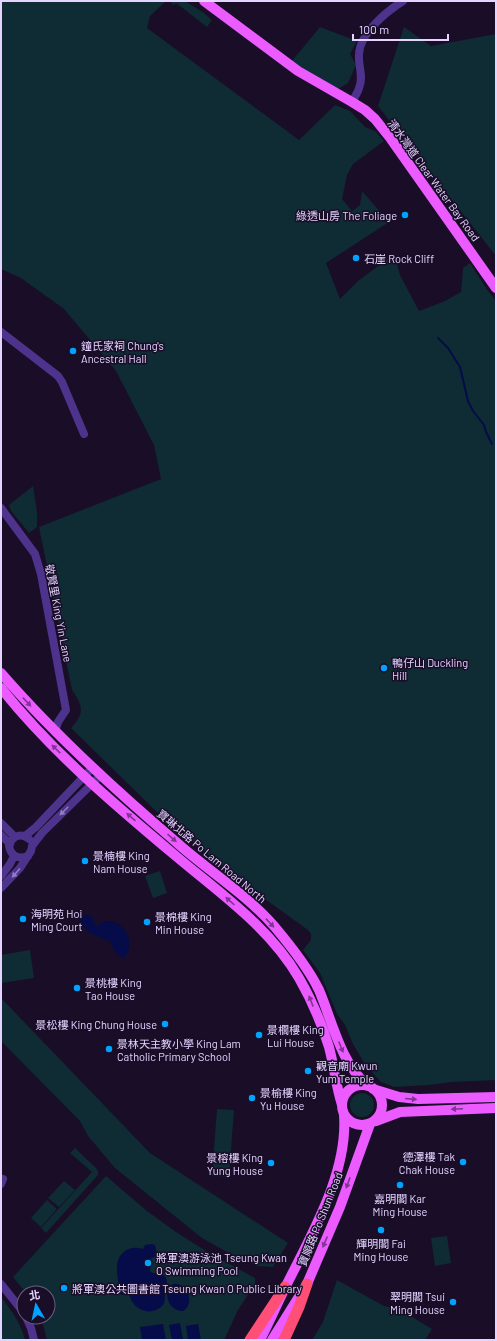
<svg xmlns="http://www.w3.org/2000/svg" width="497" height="1341" font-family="Barlow,'Noto Sans TC',sans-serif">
  <rect width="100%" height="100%" fill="#190d28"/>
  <path fill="#0f2b33" d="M 1,1 L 166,1 L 150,16 L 147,28 L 299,140 L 335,105 L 350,111 L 365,127 L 375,131 L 384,141 L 353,164 L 347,175 L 342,199 L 352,211 L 360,205 L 362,191 L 389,222 L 326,263 L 340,299 L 358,281 L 394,254 L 400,275 L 419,311 L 445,301 L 461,292 L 463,268 L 470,263 L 488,291 L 496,301 L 496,1080 L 452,1082 L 429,1085 L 394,1087 L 381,1082 L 366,1066 L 353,1044 L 345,1025 L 337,1014 L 320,973 L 303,950 L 311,940 L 311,934 L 308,930 L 258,894 L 163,818 L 71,728 C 85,713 83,706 72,690 L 39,527 L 161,479 L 154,445 L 116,371 L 64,309 L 21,278 L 1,269 Z
    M 169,1 L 185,1 L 204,13 L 212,20 L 207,27 L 176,3 L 174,5 Z
    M 320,27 L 357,41 L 350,54 L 356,65 L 348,83 L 338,89 L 315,77 L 292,61 Z
    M 404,27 L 431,46 L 496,34 L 496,256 L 378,106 Z
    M 33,486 L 37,512 L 37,527 L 29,533 L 11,511 L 9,505 Z
    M 160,871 L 167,893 L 153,898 L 145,876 Z
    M 30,950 L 34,978 L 2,983 L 1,974 L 1,955 Z
    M 1,998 L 150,1153 L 288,1243 L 273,1267 L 257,1266 L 225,1251 L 202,1238 L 115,1168 L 88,1136 L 80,1121 L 1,1041 Z
    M350 1105a12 12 0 1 1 24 0a12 12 0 1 1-24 0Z
    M 217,1109 L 234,1110 L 229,1177 L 212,1176 Z
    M 75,1148 L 96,1168 L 98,1171 L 98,1175 L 46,1233 L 41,1228 L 92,1172 L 70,1153 Z
    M 106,1176 L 147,1211 L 176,1232 L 206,1251 L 255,1278 L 255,1284 L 238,1310 L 224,1340 L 47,1340 L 41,1317 L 48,1317 L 48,1293 L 26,1293 L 13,1277 Z
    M 64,1181 L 75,1190 L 59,1207 L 48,1198 Z
    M 47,1200 L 57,1209 L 41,1227 L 31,1218 Z
    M 447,1236 L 451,1263 L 435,1266 L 431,1238 Z
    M 337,1280 L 384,1306 L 399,1309 L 432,1329 L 425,1340 L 312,1340 L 323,1322 Z
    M 1,1297 C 12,1311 21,1323 25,1340 L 1,1340 Z"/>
  <path fill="#050c49" d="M 77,913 L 92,916 L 93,921 L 97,926 C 99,924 101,923 103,922 C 117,917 132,934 129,947 C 129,951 125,956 123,959 L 114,950 L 111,942 C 92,933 85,935 77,913 Z
    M 152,1244 L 155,1245 L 157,1254 L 156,1256 L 150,1259 L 151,1265 L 150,1271 C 155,1276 162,1271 166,1278 C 168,1283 166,1286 165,1291 C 164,1295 166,1299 164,1303 C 163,1306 160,1308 158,1309 C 145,1316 132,1307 129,1294 L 121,1295 C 119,1282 111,1261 125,1251 C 131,1247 137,1247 143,1249 L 145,1245 Z
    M 173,1284 C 187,1282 196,1303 183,1311 C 169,1312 161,1292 173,1284 Z
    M 180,1323 L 183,1340 L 172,1340 L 169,1325 Z
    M 163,1324 L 166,1340 L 142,1340 L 140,1327 Z
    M 198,1324 L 201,1340 L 188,1340 L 186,1326 Z"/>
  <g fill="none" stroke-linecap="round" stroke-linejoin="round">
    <path stroke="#050c49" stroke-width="2" d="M 438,338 L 448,348 L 460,367 L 468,401 L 473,411 L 484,425 L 486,432 L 492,444"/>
    <path stroke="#4e338c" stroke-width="8" d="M 352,102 C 354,97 358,93 359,88 C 364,77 358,66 359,54 C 360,33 387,11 403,1
      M 1,332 L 58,376 L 62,382 L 84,434
      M 1,508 L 35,554 L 41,574 L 66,710 L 58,722 L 55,732
      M 1,823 L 15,837
      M 1,835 L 10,844
      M 25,836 L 36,827 L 92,768
      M 28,856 C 18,860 11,856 9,846 C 12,836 21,832 29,839
      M 1,876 L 10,864 L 14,856
      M 1,888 L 20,868 L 31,851 L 32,846 L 42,833 L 101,775
      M 1,1184 L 3,1179
      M 1,1284 L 24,1313
      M 26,1317 L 31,1328 L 34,1340"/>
    <path stroke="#ec5bff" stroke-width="10" d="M 204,1 L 298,71 L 352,102 L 365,110 L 375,119 L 391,139 L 496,288
      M 1,673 C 54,734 114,789 175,841 C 207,870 245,893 274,926 C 290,945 308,967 319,990 C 333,1023 340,1062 368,1086
      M 1,688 C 52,752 115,805 177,857 C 221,894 269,927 299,978 C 310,997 322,1025 329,1047 C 334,1066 336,1086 342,1105
      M342 1105a20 20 0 1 1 40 0a20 20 0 1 1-40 0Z
      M 373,1089 L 399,1097 L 418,1099 L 496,1097
      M 376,1121 L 400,1112 L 496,1108
      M 260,1340 C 271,1319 280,1297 291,1276 C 315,1228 348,1170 344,1115
      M 272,1340 L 307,1284 L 340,1207 L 370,1124"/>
    <path stroke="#ff4f76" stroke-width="11" d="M 250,1340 L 285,1287
      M 284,1340 L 299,1307 L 307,1284"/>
  </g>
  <defs><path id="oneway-solid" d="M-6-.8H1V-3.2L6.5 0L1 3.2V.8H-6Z"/></defs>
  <g fill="#823494">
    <use href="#oneway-solid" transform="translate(27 702) rotate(47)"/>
    <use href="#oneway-solid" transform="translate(56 749) rotate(-136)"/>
    <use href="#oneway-solid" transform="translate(131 817) rotate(-139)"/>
    <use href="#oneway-solid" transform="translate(172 838) rotate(41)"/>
    <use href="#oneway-solid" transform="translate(230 901) rotate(-138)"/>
    <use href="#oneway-solid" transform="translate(270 923) rotate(47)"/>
    <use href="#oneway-solid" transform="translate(311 1001) rotate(-111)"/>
    <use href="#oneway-solid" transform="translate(341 1047) rotate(68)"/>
    <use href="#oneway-solid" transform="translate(411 1099) rotate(5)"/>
    <use href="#oneway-solid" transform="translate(457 1109) rotate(178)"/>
    <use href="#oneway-solid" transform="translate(348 1183) rotate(110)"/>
    <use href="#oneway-solid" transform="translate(325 1242) rotate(113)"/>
  </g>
  <g fill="#927bc0">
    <use href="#oneway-solid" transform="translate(64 811) rotate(135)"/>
    <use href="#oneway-solid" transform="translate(16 873) rotate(132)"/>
  </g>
  <g fill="#00a3ff" stroke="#190d28" stroke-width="1.5">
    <circle cx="405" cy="215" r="4"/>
    <circle cx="356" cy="258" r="4"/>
    <circle cx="73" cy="351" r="4"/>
    <circle cx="384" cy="668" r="4"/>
    <circle cx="85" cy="861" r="4"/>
    <circle cx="23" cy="919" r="4"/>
    <circle cx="147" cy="922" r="4"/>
    <circle cx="77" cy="988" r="4"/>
    <circle cx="165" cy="1024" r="4"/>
    <circle cx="259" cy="1035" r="4"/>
    <circle cx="109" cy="1049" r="4"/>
    <circle cx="308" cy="1071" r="4"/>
    <circle cx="252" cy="1098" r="4"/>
    <circle cx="463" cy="1162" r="4"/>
    <circle cx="271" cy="1163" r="4"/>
    <circle cx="400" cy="1185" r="4"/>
    <circle cx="381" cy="1230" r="4"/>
    <circle cx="148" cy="1263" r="4"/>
    <circle cx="64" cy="1288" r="4"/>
    <circle cx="453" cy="1302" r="4"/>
  </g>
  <g text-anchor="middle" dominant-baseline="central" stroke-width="3" stroke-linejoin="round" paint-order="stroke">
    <g font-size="11" fill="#e4d4ff" stroke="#190d28">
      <text transform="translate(434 180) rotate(54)">清水灣道 Clear Water Bay Road</text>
      <text transform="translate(59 613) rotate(79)">敬賢里 King Yin Lane</text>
      <text transform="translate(212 856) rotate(40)">寶琳北路 Po Lam Road North</text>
      <text transform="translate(320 1219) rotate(-68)">寶順路 Po Shun Road</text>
    </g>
    <g font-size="11" fill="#e4d4ff" stroke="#190d28" text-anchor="start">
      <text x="397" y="215" text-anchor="end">綠透山房 The Foliage</text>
      <text x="364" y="258">石崖 Rock Cliff</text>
      <text x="81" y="345">鐘氏家祠 Chung's<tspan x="81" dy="13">Ancestral Hall</tspan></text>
      <text x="392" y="662">鴨仔山 Duckling<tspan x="392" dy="13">Hill</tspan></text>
      <text x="93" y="855">景楠樓 King<tspan x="93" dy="13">Nam House</tspan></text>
      <text x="31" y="913">海明苑 Hoi<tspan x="31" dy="13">Ming Court</tspan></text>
      <text x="155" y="916">景棉樓 King<tspan x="155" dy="13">Min House</tspan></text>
      <text x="85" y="982">景桃樓 King<tspan x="85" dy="13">Tao House</tspan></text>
      <text x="157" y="1024" text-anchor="end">景松樓 King Chung House</text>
      <text x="267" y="1029">景櫚樓 King<tspan x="267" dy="13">Lui House</tspan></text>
      <text x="117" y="1043">景林天主教小學 King Lam<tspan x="117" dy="13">Catholic Primary School</tspan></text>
      <text x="316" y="1065">觀音廟 Kwun<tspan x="316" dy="13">Yum Temple</tspan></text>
      <text x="260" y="1092">景榆樓 King<tspan x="260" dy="13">Yu House</tspan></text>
      <text x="455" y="1156" text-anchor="end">德澤樓 Tak<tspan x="455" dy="13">Chak House</tspan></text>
      <text x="263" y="1157" text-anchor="end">景榕樓 King<tspan x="263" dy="13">Yung House</tspan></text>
      <text x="400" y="1198" text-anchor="middle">嘉明閣 Kar<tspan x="400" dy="13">Ming House</tspan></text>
      <text x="381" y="1243" text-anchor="middle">輝明閣 Fai<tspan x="381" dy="13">Ming House</tspan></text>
      <text x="156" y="1257">將軍澳游泳池 Tseung Kwan<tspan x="156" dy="13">O Swimming Pool</tspan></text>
      <text x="72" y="1288">將軍澳公共圖書館 Tseung Kwan O Public Library</text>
      <text x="445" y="1296" text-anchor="end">翠明閣 Tsui<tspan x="445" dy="13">Ming House</tspan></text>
    </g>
  </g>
  <rect width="497" height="1341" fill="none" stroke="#e4d4ff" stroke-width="4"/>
  <g transform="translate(36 1305) rotate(351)"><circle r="19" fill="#190d28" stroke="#6a5d7e"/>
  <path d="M0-3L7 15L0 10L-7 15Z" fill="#00a3ff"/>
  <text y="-6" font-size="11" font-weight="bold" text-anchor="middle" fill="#e4d4ff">北</text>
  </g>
  <path d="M353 34v6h95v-6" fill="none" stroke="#e4d4ff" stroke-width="2"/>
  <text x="359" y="34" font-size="12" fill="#e4d4ff" stroke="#190d28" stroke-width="3" paint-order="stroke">100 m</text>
</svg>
